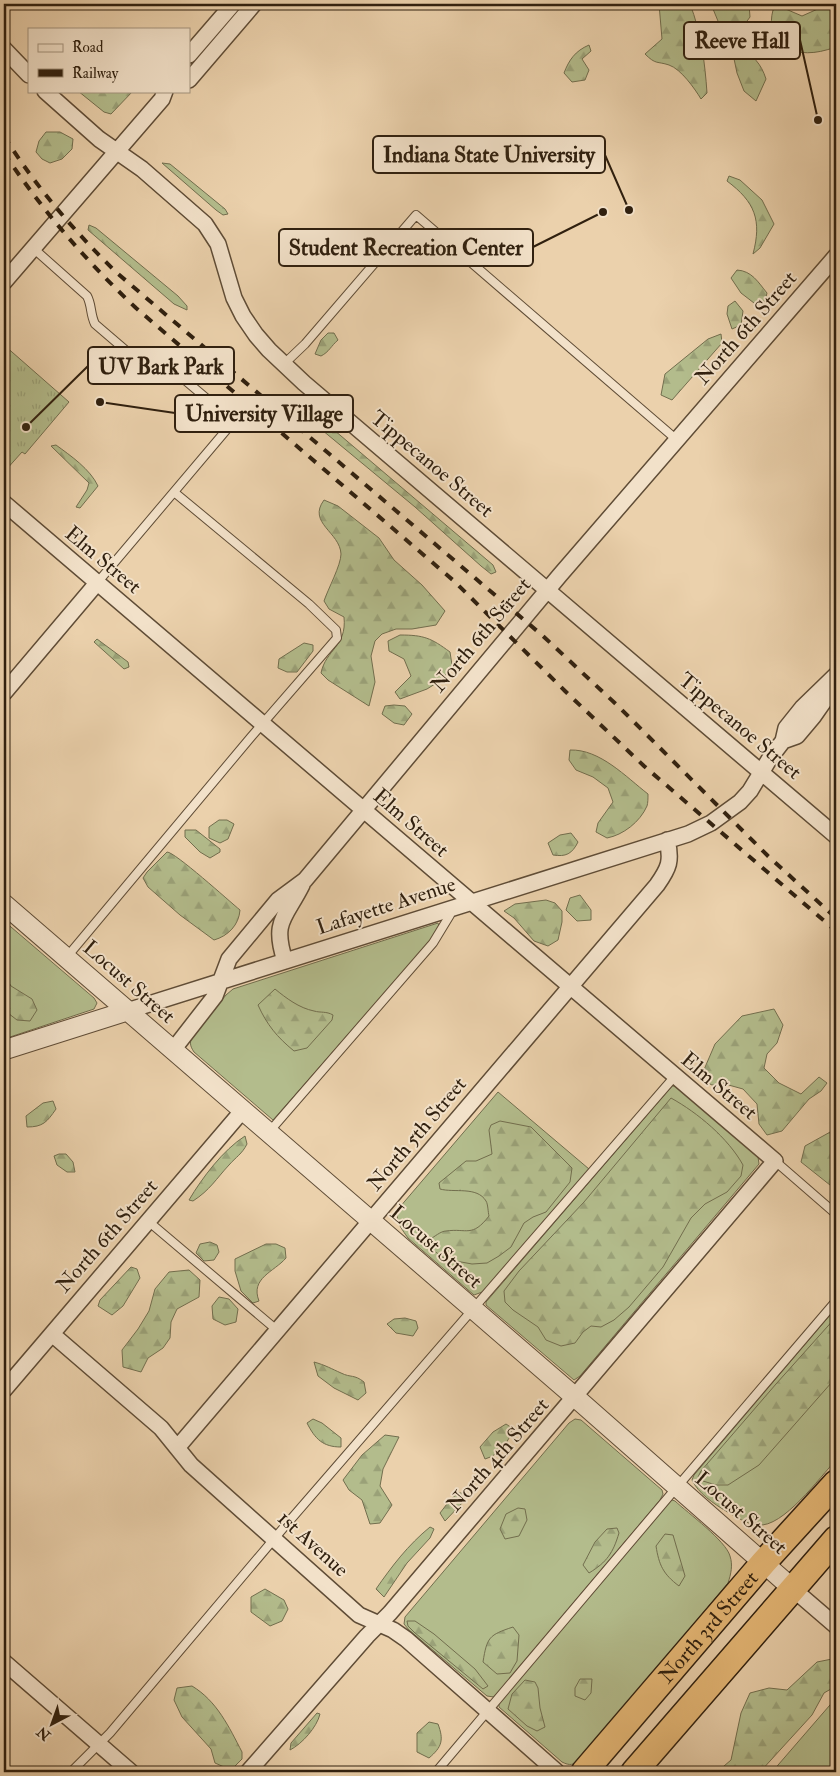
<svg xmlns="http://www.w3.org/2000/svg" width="840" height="1776" font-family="'IM FELL Double Pica',serif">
  <defs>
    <pattern id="forest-firs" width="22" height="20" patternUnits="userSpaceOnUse" patternTransform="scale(1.25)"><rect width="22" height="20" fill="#b3bc8c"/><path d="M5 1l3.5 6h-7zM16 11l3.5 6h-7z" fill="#9aa178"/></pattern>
    <pattern id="park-tufts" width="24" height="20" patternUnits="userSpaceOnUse" patternTransform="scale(1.25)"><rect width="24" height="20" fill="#b3bc8c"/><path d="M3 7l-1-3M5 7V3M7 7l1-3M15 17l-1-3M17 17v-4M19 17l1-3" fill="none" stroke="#9aa178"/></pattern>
  </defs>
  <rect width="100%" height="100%" fill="#ebd1ac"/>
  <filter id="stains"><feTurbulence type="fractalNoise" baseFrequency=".004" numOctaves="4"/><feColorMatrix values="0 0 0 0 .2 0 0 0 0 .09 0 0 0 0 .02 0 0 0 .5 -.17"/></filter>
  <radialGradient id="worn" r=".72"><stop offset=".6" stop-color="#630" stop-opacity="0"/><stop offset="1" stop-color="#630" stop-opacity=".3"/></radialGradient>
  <path fill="#b3bc8c" stroke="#726e4e" d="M 4,921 L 94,998 L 97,1003 L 94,1009 L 4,1039 Z
    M 438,923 L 439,926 L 435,935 L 429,942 L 273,1120 L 194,1052 C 190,1046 189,1042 193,1035 L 226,995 L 233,989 Z
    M 672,1086 L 675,1086 L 758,1157 L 759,1164 L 580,1376 L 574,1380 L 486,1305 L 486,1302 Z
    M 498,1092 L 589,1169 L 485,1291 L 474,1295 L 408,1238 C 401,1228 394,1220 399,1208 Z
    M 836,1308 L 836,1460 C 820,1477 783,1528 758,1525 C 746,1524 737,1517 726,1511 C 714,1504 698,1493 692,1480 L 694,1475 Z
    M 575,1419 L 581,1420 L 662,1490 L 663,1494 L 660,1500 L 494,1697 L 487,1696 L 409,1630 L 404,1624 L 405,1617 L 569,1423 Z
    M 672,1500 L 675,1501 C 688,1513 726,1541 730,1556 C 733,1565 731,1574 728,1583 L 580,1760 C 573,1765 570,1766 562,1762 L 499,1707 L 499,1702 L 666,1503 Z
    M 836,1698 L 836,1772 L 772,1772 Z"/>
  <path fill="url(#forest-firs)" stroke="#726e4e" d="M 659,4 L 690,4 C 701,32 705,63 707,93 L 701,99 C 695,89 681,69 669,65 C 657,61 656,65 645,54 L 662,39 Z
    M 711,4 L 749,4 L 750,17 L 742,28 L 733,34 L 720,26 Z
    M 829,4 L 836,4 L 836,47 C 813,55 802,54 779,48 C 773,34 769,25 773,10 L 781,7 L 802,16 Z
    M 589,45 L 591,51 L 582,59 L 589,70 L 585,80 L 572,82 L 564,73 C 569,60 575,51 589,45 Z
    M 740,47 C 753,56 761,63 766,79 L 756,101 L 744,91 L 737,73 L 733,54 Z
    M 78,91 L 133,91 L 111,114 L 104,112 Z
    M 46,132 L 60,132 L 73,139 L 72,149 L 62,159 L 50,163 L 42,159 L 36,152 L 39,141 Z
    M 162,163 L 170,164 L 225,209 L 228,214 L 223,215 L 216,210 Z
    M 729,176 L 740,180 L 762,200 L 774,224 L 760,248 L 753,254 C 762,220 755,202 727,181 Z
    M 89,225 L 96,228 L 178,296 L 187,306 L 187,310 L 174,304 L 88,230 Z
    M 737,270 C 752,271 758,282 767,293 L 765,301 L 754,303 L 741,293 L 731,278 Z
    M 735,301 L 743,311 L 741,325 L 732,329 L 727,314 L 728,306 Z
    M 328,333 L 334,333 L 338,340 C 331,346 329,352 321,356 L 315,354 L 321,340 Z
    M 721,334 L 722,343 L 672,400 L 661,395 L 665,374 L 708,339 Z
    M 291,397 L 334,430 L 493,565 L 496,572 L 491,574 L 481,566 L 415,507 L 293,406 L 288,401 Z
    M 56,445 C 71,456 90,469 98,486 L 80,508 L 76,507 L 87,490 L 89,483 L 51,446 Z
    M 324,500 L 338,506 L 379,538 L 394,560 L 422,585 L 445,611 L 436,625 L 412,629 L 396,629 L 382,634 L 375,641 L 371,656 L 375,682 L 369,706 L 328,680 L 321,673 C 326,649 347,647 344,617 L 329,609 L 324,601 C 328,589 341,565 341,554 C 340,532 307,523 324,500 Z
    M 400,635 C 424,635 431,638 450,652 L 452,665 L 443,679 L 427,689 L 400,699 L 395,692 L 411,676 L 404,659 L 389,651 L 388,641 Z
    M 97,639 L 128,662 L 129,667 L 124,669 L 94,642 Z
    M 304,643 L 313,645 L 313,651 L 297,672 L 287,672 L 278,668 L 279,659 Z
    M 394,705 L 405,706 L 412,714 L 404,725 L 394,723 L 382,714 L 385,706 Z
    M 570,750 C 600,749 626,777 648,794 C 648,798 648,803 647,806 C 640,822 623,835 607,838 L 596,832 L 598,823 L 613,802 L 608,788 L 593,777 L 576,770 L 569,760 Z
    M 219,820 L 227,820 L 234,824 L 228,839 L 220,843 L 209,838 L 209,827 Z
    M 185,830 L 196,830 L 220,849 L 220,852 L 210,858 L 200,852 L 185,837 Z
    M 571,833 L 578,842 C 572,854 566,857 553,855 L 548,843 L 560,835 Z
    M 167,852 C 175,852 229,901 240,910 C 239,925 228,936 214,940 L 180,915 L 148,887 L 143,878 L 147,872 Z
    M 580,895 L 591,910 L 591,920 L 577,921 L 566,910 L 570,898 Z
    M 546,900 L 555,903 L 562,911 L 562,922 L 558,940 L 548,946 L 534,941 L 514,918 L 504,911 L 515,904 Z
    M 4,975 L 11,986 L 32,999 L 37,1010 L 30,1021 L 17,1020 L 4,1010 Z
    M 275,989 C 286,998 299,1008 314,1011 C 321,1013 326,1011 333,1015 L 332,1020 L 307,1048 L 294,1051 C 277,1037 267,1025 258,1005 Z
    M 774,1009 L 783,1025 L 777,1043 L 767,1054 L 764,1068 L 779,1083 L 801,1094 L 819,1077 L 827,1083 L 821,1091 L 809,1099 L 782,1131 L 767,1135 L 759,1124 L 757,1104 L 743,1089 L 725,1084 L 712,1085 L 700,1079 L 715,1044 L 742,1016 Z
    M 671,1098 C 698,1113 728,1138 743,1165 L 741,1176 L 727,1192 L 705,1204 L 691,1218 L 663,1267 L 629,1307 L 614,1320 L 601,1327 L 591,1326 L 583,1332 L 575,1343 L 561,1346 L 546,1340 L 538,1327 L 513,1310 L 505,1302 L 504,1291 L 519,1271 L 584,1202 Z
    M 53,1101 L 56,1109 C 47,1122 43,1127 27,1127 L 26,1116 L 43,1103 Z
    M 500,1121 L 531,1127 L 572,1168 L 570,1182 L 546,1212 L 533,1217 L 524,1223 L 511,1247 L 499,1256 L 487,1263 L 472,1264 L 445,1259 L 433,1250 L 429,1240 C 434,1237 441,1231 446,1231 C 467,1228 472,1238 489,1216 C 488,1212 488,1204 486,1201 C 477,1186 454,1193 440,1189 L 439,1183 L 466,1161 L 476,1161 L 492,1154 L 489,1130 L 491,1125 Z
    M 836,1130 L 836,1201 L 835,1189 L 801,1162 L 805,1146 L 832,1131 Z
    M 245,1136 L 247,1144 C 242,1154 236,1157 229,1165 C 216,1179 210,1190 193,1201 L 189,1200 C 202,1178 223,1150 245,1136 Z
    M 59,1154 L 66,1154 L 73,1162 L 75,1172 L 67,1172 L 57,1165 L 54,1156 Z
    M 210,1242 L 217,1245 L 219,1252 L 214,1260 L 204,1261 L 196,1253 L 200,1244 Z
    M 266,1244 L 276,1244 L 285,1248 L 286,1258 C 274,1272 250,1278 259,1301 L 253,1303 L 241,1291 L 235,1271 L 235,1259 Z
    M 131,1267 L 137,1269 L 140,1278 L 123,1306 L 112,1315 L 98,1306 L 100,1300 Z
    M 189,1270 L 200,1280 L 199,1297 L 177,1309 L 171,1322 L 170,1338 L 163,1348 L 148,1358 L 141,1372 L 123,1367 L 122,1350 L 138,1329 L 149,1311 L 155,1289 L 169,1272 Z
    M 219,1297 L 229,1299 L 238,1309 L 236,1322 L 225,1325 L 213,1319 L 212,1306 Z
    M 836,1317 L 836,1374 L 832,1382 L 759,1465 L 728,1485 L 716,1485 L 703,1481 L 698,1477 L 701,1471 L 776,1384 Z
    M 405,1318 L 416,1321 L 418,1328 L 413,1336 L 396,1333 L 387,1324 L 394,1319 Z
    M 314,1362 C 325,1365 332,1369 341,1373 C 351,1378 354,1374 364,1382 L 366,1393 L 358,1400 L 334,1388 L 318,1376 Z
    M 313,1419 L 322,1423 L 341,1438 L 341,1447 C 323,1447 315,1439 307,1423 Z
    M 506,1424 L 512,1428 C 510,1442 499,1455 485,1459 L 480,1447 L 493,1432 Z
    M 385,1435 L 399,1437 L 383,1469 L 380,1486 L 392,1505 L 380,1523 L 370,1524 L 362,1500 L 349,1490 L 343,1480 L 362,1455 Z
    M 458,1493 L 464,1493 L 465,1500 L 445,1521 L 440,1513 L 450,1500 Z
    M 518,1508 L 525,1509 L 527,1520 L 519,1536 L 505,1539 L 500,1529 L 506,1514 Z
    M 430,1527 L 434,1529 L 430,1538 L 407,1563 L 384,1597 L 376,1589 C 392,1566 408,1545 430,1527 Z
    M 617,1528 L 619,1533 C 613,1553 607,1562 589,1573 L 583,1565 L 595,1542 L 607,1529 Z
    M 665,1534 L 673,1535 L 685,1576 L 679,1586 C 663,1574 659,1565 656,1546 Z
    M 265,1589 L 284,1600 L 288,1609 L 282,1621 L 270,1626 L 251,1612 L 251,1597 Z
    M 407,1621 L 415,1621 L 434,1634 L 475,1669 L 488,1686 L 483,1689 L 415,1633 L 408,1626 Z
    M 513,1627 L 519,1635 L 517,1661 L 510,1673 L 497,1674 L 483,1662 C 487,1637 489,1635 513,1627 Z
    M 832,1659 L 836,1659 L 836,1686 L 824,1693 L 812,1715 L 760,1772 L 717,1772 L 731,1760 L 741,1713 L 750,1693 L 769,1688 L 787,1690 L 817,1662 Z
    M 580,1679 L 592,1679 L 591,1693 L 585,1700 L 575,1696 L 575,1688 Z
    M 525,1680 L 535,1682 L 538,1688 L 540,1708 L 545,1727 L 537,1731 L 527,1726 L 508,1709 L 512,1694 Z
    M 192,1686 C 217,1701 229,1727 242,1752 L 242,1759 L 231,1770 L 215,1763 L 211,1749 L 182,1717 L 174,1700 L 177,1688 Z
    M 317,1713 L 320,1714 C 317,1727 302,1744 290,1750 L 291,1743 Z
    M 429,1722 L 438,1724 C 444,1740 442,1747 429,1758 L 417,1752 L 417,1733 Z"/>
  <path fill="url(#park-tufts)" stroke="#726e4e" d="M 4,345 L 69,402 L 25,454 L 22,452 L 5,471 Z"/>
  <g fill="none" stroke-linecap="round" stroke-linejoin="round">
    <defs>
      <path id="service" d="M 33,248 L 87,296 C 92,305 90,314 95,324 L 151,372 L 158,374 L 178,375 L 186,381 L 219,409 L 228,428 L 97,583
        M 284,364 L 305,344 L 416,215 L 677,440
        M 66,958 L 251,737 L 337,638 L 336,630 L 309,604 L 174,492
        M 269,1132 L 433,943 L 450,915 L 449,909
        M 775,1161 L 836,1214
        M 148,1221 L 278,1331
        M 71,1772 L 110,1733 L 285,1526 L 675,1076
        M 436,1772 L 677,1487 L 836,1301"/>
      <path id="minor" d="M 4,49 L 29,75
        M 189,55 L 233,4
        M 189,80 L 254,4
        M 45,91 L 99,139 L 142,169 L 205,224 L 218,244 L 234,298 L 243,316 L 256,335 L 269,350 L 304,383 L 836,836
        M 4,282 L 162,99 L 165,91
        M 4,503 L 775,1161 L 390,1613 L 367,1636 L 248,1772
        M 4,693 L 97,583
        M 783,741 L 797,736 L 813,717 L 834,687
        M 285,961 C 272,921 285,919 302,885
        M 127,1011 L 688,834 L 711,823 L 740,802 L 750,791 L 770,758 L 783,741 L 786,728 L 802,708 L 836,675
        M 173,1050 L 215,996 L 229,959 L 278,900 L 305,880 L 560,575 L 836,256
        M 52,1334 L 161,1428 L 191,1465 L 359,1615 L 393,1630 L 406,1639 L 557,1772
        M 4,1390 L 243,1110
        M 177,1448 L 657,885 C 669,868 672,861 667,840
        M 793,1589 L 836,1626
        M 4,1662 L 131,1772"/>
      <path id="tertiary" d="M 4,904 L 575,1397 L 793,1589
        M 4,1050 L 127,1011"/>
      <g id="trunk">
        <path id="s1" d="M 584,1772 L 764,1562 L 836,1483"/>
        <path d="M 634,1772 L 836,1539"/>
      </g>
    </defs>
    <use href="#service" stroke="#5f4c36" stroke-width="10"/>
    <use href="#minor" stroke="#5f4c36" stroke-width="18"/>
    <use href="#tertiary" stroke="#5f4c36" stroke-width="21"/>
    <use href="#trunk" stroke="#30200f" stroke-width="28"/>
    <use href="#service" stroke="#f2e1c9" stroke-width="8"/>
    <use href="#minor" stroke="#f2e1c9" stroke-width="15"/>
    <use href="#tertiary" stroke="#f2e1c9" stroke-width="19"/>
    <use href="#trunk" stroke="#e6b876" stroke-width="25"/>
    <path stroke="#30200f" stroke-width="4" stroke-dasharray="9 9" stroke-linecap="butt" d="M 4,136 C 36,187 74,231 117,273 L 543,636 L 619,707 L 768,856 L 836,918
      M 4,153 C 42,210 86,261 136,308 L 454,581 L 565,691 L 644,766 L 836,931"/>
  </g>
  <g text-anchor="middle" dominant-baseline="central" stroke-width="4" stroke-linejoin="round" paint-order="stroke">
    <g font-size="21" fill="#30200f" stroke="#f2e1c9">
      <text transform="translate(746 328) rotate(-49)">North 6th Street</text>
      <text transform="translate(432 464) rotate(40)">Tippecanoe Street</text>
      <text transform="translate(103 560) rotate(40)">Elm Street</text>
      <text transform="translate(481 635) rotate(-50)">North 6th Street</text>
      <text transform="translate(740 726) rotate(40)">Tippecanoe Street</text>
      <text transform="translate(411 823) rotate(41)">Elm Street</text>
      <text transform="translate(386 906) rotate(-18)">Lafayette Avenue</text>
      <text transform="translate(129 982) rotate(41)">Locust Street</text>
      <text transform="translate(719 1086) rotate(40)">Elm Street</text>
      <text transform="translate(417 1134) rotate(-50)">North 5th Street</text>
      <text transform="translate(107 1236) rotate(-49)">North 6th Street</text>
      <text transform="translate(436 1247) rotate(41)">Locust Street</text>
      <text transform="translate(498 1455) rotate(-49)">North 4th Street</text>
      <text transform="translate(741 1513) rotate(41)">Locust Street</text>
      <text transform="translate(313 1544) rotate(42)">1st Avenue</text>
      <text stroke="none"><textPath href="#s1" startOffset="191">North 3rd Street</textPath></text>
    </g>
  </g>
  <path fill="none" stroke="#30200f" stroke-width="2" d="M818 120L800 40M629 210L605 155M603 212L533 247M26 427L88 366M100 402L175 413"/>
  <g fill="#30200f" stroke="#f2e1c9" stroke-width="2">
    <circle cx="818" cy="120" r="5"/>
    <circle cx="629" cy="210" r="5"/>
    <circle cx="603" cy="212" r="5"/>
    <circle cx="26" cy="427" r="5"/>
    <circle cx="100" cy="402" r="5"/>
  </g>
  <g fill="#f2e1c9" stroke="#30200f" stroke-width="2">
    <rect x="684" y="22" width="116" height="37" rx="5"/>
    <rect x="373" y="136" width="232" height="37" rx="5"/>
    <rect x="279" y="229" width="254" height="37" rx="5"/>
    <rect x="88" y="347" width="146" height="37" rx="5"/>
    <rect x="175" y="395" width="178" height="37" rx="5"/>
  </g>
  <g font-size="22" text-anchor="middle" font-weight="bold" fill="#30200f">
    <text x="742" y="48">Reeve Hall</text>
    <text x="489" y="162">Indiana State University</text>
    <text x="406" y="255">Student Recreation Center</text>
    <text x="161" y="374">UV Bark Park</text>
    <text x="264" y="421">University Village</text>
  </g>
  <rect width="840" height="1776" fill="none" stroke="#ebd1ac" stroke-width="20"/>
  <rect x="5" y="5" width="830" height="1766" fill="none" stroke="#30200f" stroke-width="2.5"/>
  <rect x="10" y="10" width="820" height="1756" fill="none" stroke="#30200f"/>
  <rect x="28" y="28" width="162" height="65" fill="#f2e1c9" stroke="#a4947f"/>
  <rect x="38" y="44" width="25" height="8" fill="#f2e1c9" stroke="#a4947f"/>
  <text x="72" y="52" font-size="15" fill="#30200f">Road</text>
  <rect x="38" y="69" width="25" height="8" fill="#30200f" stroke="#a4947f"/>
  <text x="72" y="78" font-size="15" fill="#30200f">Railway</text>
  <g transform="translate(52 1724) rotate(221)" stroke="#f2e1c9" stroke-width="4" paint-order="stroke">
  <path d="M0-4L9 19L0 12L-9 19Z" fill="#30200f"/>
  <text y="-8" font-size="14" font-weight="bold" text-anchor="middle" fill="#30200f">N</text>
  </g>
  <rect width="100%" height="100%" filter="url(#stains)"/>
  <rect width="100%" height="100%" fill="url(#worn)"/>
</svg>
